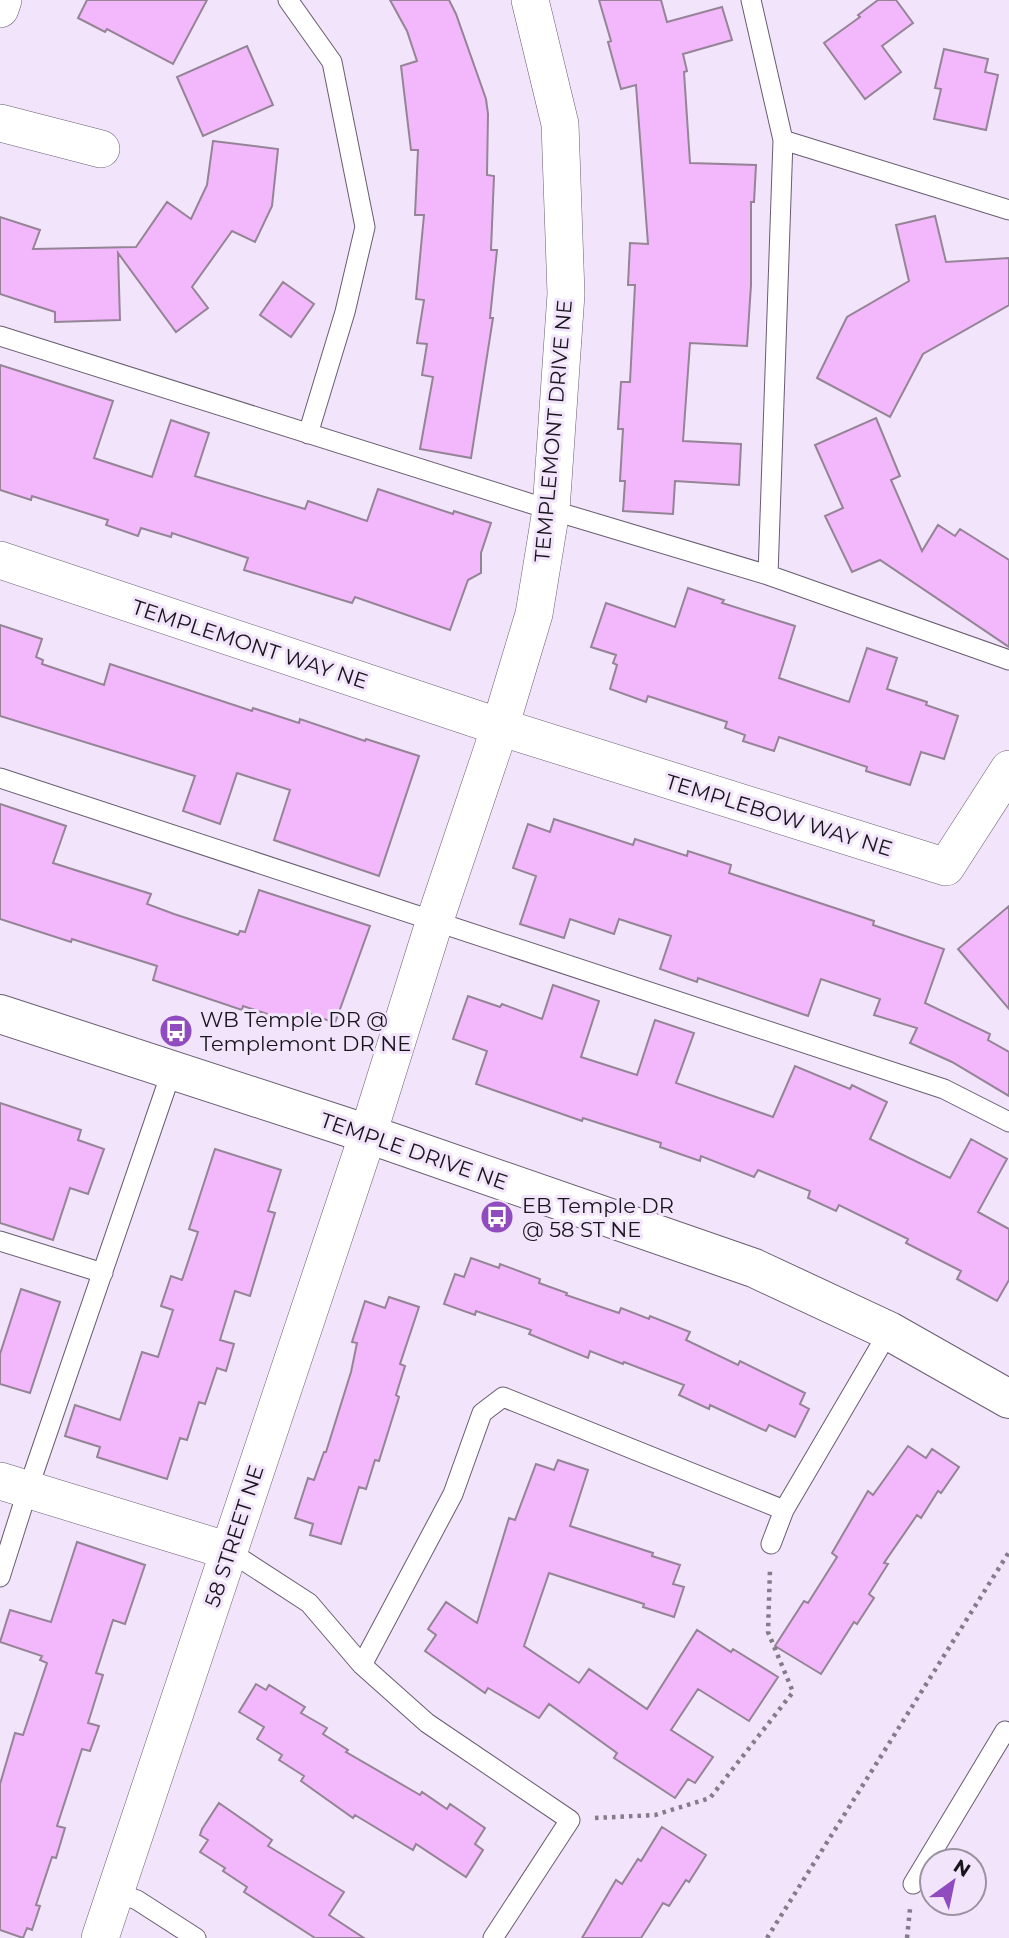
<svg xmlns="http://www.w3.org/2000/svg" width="1009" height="1938" font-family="Montserrat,sans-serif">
  <rect width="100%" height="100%" fill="#f2e5fb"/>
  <path fill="#f3b8fc" stroke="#948496" stroke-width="2" d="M 87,0 L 207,0 L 173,64 L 107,29 L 105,32 L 78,18 Z
    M 390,0 L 449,0 L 456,14 L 486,99 L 488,114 L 487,175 L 494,176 L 491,250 L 497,250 L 490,318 L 493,318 L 471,458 L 420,449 L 433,377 L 422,375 L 427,344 L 417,343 L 424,300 L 416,299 L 424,215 L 415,215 L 418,150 L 411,150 L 401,66 L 417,61 L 407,31 Z
    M 599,0 L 661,0 L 667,22 L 722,7 L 732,40 L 683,54 L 687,71 L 684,72 L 690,163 L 756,165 L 754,202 L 751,202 L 751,285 L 747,346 L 690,343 L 683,441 L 741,444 L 739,485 L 675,481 L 673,514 L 623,511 L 625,481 L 620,481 L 623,429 L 618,429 L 621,382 L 630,382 L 635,285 L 628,285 L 630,243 L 648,244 L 636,85 L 621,89 L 608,42 L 611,41 Z
    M 878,0 L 896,0 L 913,23 L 882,46 L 901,72 L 865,99 L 824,43 L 860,17 L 858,15 Z
    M 247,46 L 273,105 L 203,136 L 177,77 Z
    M 944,49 L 988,59 L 985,72 L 998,75 L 986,130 L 934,119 L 941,89 L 935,88 Z
    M 213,141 L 278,149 L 272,206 L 255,242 L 232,231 L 192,287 L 208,308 L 176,332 L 118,253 L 120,320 L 55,322 L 55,312 L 0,294 L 0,217 L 40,230 L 33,249 L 136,247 L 167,202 L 191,219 L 207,185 Z
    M 935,216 L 946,262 L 1009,258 L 1009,305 L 923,354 L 890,417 L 817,378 L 847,317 L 909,281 L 896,225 Z
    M 283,282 L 314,304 L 291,337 L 260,315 Z
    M 0,365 L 113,401 L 94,458 L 152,477 L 171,420 L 209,433 L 195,476 L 305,509 L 308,501 L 367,521 L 378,489 L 453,514 L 454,511 L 491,523 L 481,553 L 481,573 L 468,580 L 450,630 L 355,597 L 352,603 L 244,570 L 248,558 L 172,533 L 171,537 L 141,528 L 138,536 L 106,525 L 108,520 L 32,496 L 31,500 L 0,490 Z
    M 876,418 L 900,476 L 891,480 L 922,551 L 938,525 L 955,536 L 960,529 L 1009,560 L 1009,647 L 880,560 L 852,572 L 825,516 L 843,508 L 815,445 Z
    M 688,588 L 724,600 L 722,603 L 795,626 L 779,678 L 849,702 L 867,648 L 897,658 L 887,689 L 927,702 L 926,705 L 958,716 L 944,759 L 921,752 L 910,785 L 866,771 L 867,767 L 779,737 L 774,751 L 743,741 L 745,735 L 725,728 L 727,722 L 648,696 L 646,702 L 610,689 L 617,665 L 613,663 L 616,655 L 591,647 L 606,603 L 675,627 Z
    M 0,625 L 42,639 L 36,657 L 43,660 L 42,664 L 104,685 L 110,664 L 252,711 L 253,708 L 299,723 L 300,719 L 365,741 L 366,739 L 419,756 L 379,876 L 274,840 L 290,790 L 237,773 L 220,824 L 183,811 L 195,776 L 0,716 Z
    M 0,804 L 66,826 L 53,863 L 151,894 L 147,904 L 174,914 L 238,935 L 240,931 L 245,932 L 259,890 L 370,926 L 335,1023 L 308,1013 L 304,1026 L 243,1006 L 242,1010 L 153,980 L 157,966 L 72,939 L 71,942 L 0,919 Z
    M 554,819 L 633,845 L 635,839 L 687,856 L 688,851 L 731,865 L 729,873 L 874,921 L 873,925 L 944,949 L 925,1003 L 990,1034 L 988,1040 L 1009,1052 L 1009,1096 L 952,1062 L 910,1043 L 917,1028 L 874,1015 L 880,999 L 821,979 L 808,1016 L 698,978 L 697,982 L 660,969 L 671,936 L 619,919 L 614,934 L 570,919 L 564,938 L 520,924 L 536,876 L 513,868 L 528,824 L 550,832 Z
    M 1009,906 L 1009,1009 L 958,949 Z
    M 553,985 L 599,1001 L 581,1057 L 637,1075 L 655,1020 L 694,1033 L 676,1083 L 773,1117 L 795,1066 L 850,1089 L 852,1085 L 887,1102 L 870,1139 L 950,1178 L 971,1139 L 1007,1159 L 978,1212 L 1009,1229 L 1009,1280 L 997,1301 L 957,1279 L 961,1271 L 906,1243 L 908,1239 L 839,1205 L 836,1211 L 808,1198 L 810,1191 L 758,1170 L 754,1177 L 701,1156 L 700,1161 L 660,1147 L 661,1143 L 583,1118 L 582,1121 L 476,1084 L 487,1051 L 453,1039 L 468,996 L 500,1007 L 502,1004 L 542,1019 Z
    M 0,1103 L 81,1130 L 78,1140 L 104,1149 L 88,1194 L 70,1188 L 53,1240 L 0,1223 Z
    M 215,1149 L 281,1170 L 268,1211 L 275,1213 L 250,1296 L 235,1291 L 220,1340 L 234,1344 L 226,1371 L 217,1368 L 205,1404 L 199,1402 L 187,1440 L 180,1438 L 167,1479 L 97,1457 L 100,1447 L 65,1436 L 75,1405 L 120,1420 L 142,1352 L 158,1357 L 173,1310 L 161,1306 L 171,1276 L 182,1280 L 198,1232 L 189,1229 Z
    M 471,1258 L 499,1268 L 500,1264 L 540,1279 L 539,1283 L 567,1293 L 566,1295 L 619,1313 L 621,1308 L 649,1319 L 650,1316 L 690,1332 L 686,1340 L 738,1365 L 740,1361 L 805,1393 L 800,1404 L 809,1409 L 795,1437 L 769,1425 L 766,1431 L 710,1405 L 709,1409 L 679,1395 L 684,1385 L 624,1362 L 623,1364 L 590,1351 L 588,1358 L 529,1334 L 531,1330 L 476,1311 L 475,1315 L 444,1304 L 455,1274 L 464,1277 Z
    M 21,1289 L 60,1302 L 30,1393 L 0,1384 L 0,1354 Z
    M 389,1297 L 419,1307 L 400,1364 L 405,1366 L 396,1395 L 399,1397 L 379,1461 L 375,1460 L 366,1489 L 359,1487 L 341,1544 L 310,1535 L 313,1524 L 295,1518 L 308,1478 L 314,1480 L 324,1452 L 326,1452 L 351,1372 L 357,1343 L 352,1342 L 365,1301 L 385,1308 Z
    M 908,1446 L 926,1458 L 932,1449 L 959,1467 L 941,1493 L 938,1491 L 921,1518 L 917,1515 L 884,1563 L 888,1564 L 869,1594 L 874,1598 L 857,1624 L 854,1622 L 821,1674 L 775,1646 L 804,1601 L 808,1603 L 837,1557 L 832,1553 L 868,1491 L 873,1495 Z
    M 558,1460 L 588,1470 L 570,1526 L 653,1553 L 652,1556 L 680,1565 L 673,1584 L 684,1587 L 674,1617 L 643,1607 L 644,1604 L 549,1573 L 524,1646 L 579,1683 L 589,1669 L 647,1709 L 697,1630 L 731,1652 L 733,1649 L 778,1677 L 749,1721 L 698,1689 L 671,1730 L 713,1757 L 695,1783 L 688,1779 L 675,1798 L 614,1758 L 617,1753 L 549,1704 L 539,1718 L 488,1688 L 485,1693 L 425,1651 L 436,1635 L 428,1629 L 446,1602 L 477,1623 L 509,1518 L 515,1520 L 536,1464 L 554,1470 Z
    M 77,1542 L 145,1565 L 125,1624 L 113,1620 L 96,1673 L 103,1675 L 88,1723 L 99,1726 L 90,1751 L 82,1749 L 57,1826 L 65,1828 L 56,1858 L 52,1857 L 36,1905 L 40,1906 L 32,1930 L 27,1928 L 23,1938 L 0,1930 L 0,1784 L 15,1733 L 23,1735 L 47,1663 L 40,1660 L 42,1656 L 0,1642 L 10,1610 L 51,1622 Z
    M 256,1684 L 266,1690 L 269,1685 L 305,1707 L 301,1713 L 327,1728 L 323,1734 L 348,1750 L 346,1752 L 420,1795 L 422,1792 L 447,1809 L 450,1804 L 485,1828 L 475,1844 L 483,1850 L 466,1877 L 416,1844 L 413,1850 L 355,1815 L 353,1818 L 301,1781 L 304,1776 L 279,1760 L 282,1755 L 257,1739 L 264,1727 L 239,1712 Z
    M 219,1803 L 272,1840 L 268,1846 L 344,1892 L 329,1915 L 364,1938 L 315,1938 L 244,1892 L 247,1887 L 223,1871 L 225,1868 L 200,1852 L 208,1840 L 200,1835 L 202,1829 Z
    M 662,1827 L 706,1855 L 689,1882 L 686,1880 L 669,1906 L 663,1903 L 641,1938 L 582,1938 L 616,1880 L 622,1884 L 638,1859 L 641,1861 Z"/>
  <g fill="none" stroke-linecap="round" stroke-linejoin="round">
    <defs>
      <path id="lane" d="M 288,0 L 332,62 L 365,227 L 345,312 L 308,434
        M 783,140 L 1009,210
        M 0,336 L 551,510 L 768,575 L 783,140 L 751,0
        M 768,575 L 1009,660
        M 0,778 L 944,1089 L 1009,1122
        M 0,1241 L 103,1273
        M 771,1544 L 784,1510 L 889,1331
        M 229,1551 L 309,1603 L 362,1665 L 427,1723 L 570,1820 L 493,1938
        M 0,1577 L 28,1489 L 172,1070
        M 362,1665 L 453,1494 L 482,1413 L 503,1397 L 784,1510
        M 913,1884 L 1005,1731 L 1009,1734
        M 115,1892 L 137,1900 L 196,1938"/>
      <path id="street" d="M 0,9 L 3,0
        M 0,123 L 101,149
        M 0,560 L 500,727 L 946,867 L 1009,769
        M 0,1481 L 229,1551
        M 100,1938 L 368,1134 L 434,923 L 500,727 L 534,614 L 551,510 L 566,294 L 560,124 L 530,0"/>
      <path id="secondary" d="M 0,1014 L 368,1134 L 754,1268 L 889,1331 L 1009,1399"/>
    </defs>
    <use href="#lane" stroke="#685d70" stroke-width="21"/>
    <use href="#street" stroke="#685d70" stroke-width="38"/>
    <use href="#secondary" stroke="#685d70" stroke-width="40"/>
    <path stroke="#847c8a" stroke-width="4.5" stroke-dasharray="3.5 5" stroke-linecap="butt" d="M 595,1818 L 655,1815 L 710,1798 L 793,1692 L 768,1632 L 770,1569
      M 767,1938 L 1009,1552
      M 907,1938 L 910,1909"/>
    <use href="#lane" stroke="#fff" stroke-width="19"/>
    <use href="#street" stroke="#fff" stroke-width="37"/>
    <use href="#secondary" stroke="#fff" stroke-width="38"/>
  </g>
  <defs>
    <symbol id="bus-disc" viewBox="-11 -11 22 22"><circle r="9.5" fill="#904bbf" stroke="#f2e5fb"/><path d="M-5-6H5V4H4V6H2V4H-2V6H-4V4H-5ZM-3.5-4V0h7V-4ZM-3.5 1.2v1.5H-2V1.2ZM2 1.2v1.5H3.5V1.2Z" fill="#fff"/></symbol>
  </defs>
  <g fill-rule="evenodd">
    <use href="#bus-disc" x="157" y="1012" width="38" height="38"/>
    <use href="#bus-disc" x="478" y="1198" width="38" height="38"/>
  </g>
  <g text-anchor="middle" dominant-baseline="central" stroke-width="6" stroke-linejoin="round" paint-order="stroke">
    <g font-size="21" fill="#19151c" stroke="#f2e5fb">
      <text transform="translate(553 431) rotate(-85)">TEMPLEMONT DRIVE NE</text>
      <text transform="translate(250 644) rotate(18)">TEMPLEMONT WAY NE</text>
      <text transform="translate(779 815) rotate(17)">TEMPLEBOW WAY NE</text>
      <text transform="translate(414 1151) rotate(19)">TEMPLE DRIVE NE</text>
      <text transform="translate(234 1536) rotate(-72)">58 STREET NE</text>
    </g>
    <g font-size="21" fill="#19151c" stroke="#f2e5fb" text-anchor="start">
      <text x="200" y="1019">WB Temple DR @<tspan x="200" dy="24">Templemont DR NE</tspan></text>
      <text x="522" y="1205">EB Temple DR<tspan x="522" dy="24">@ 58 ST NE</tspan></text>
    </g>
  </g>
  <g transform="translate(953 1882) rotate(33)"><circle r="33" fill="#f2e5fb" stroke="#9b92a2" stroke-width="2"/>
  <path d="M0-5L12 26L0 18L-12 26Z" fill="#904bbf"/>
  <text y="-10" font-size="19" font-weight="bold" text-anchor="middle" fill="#19151c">N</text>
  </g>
</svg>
